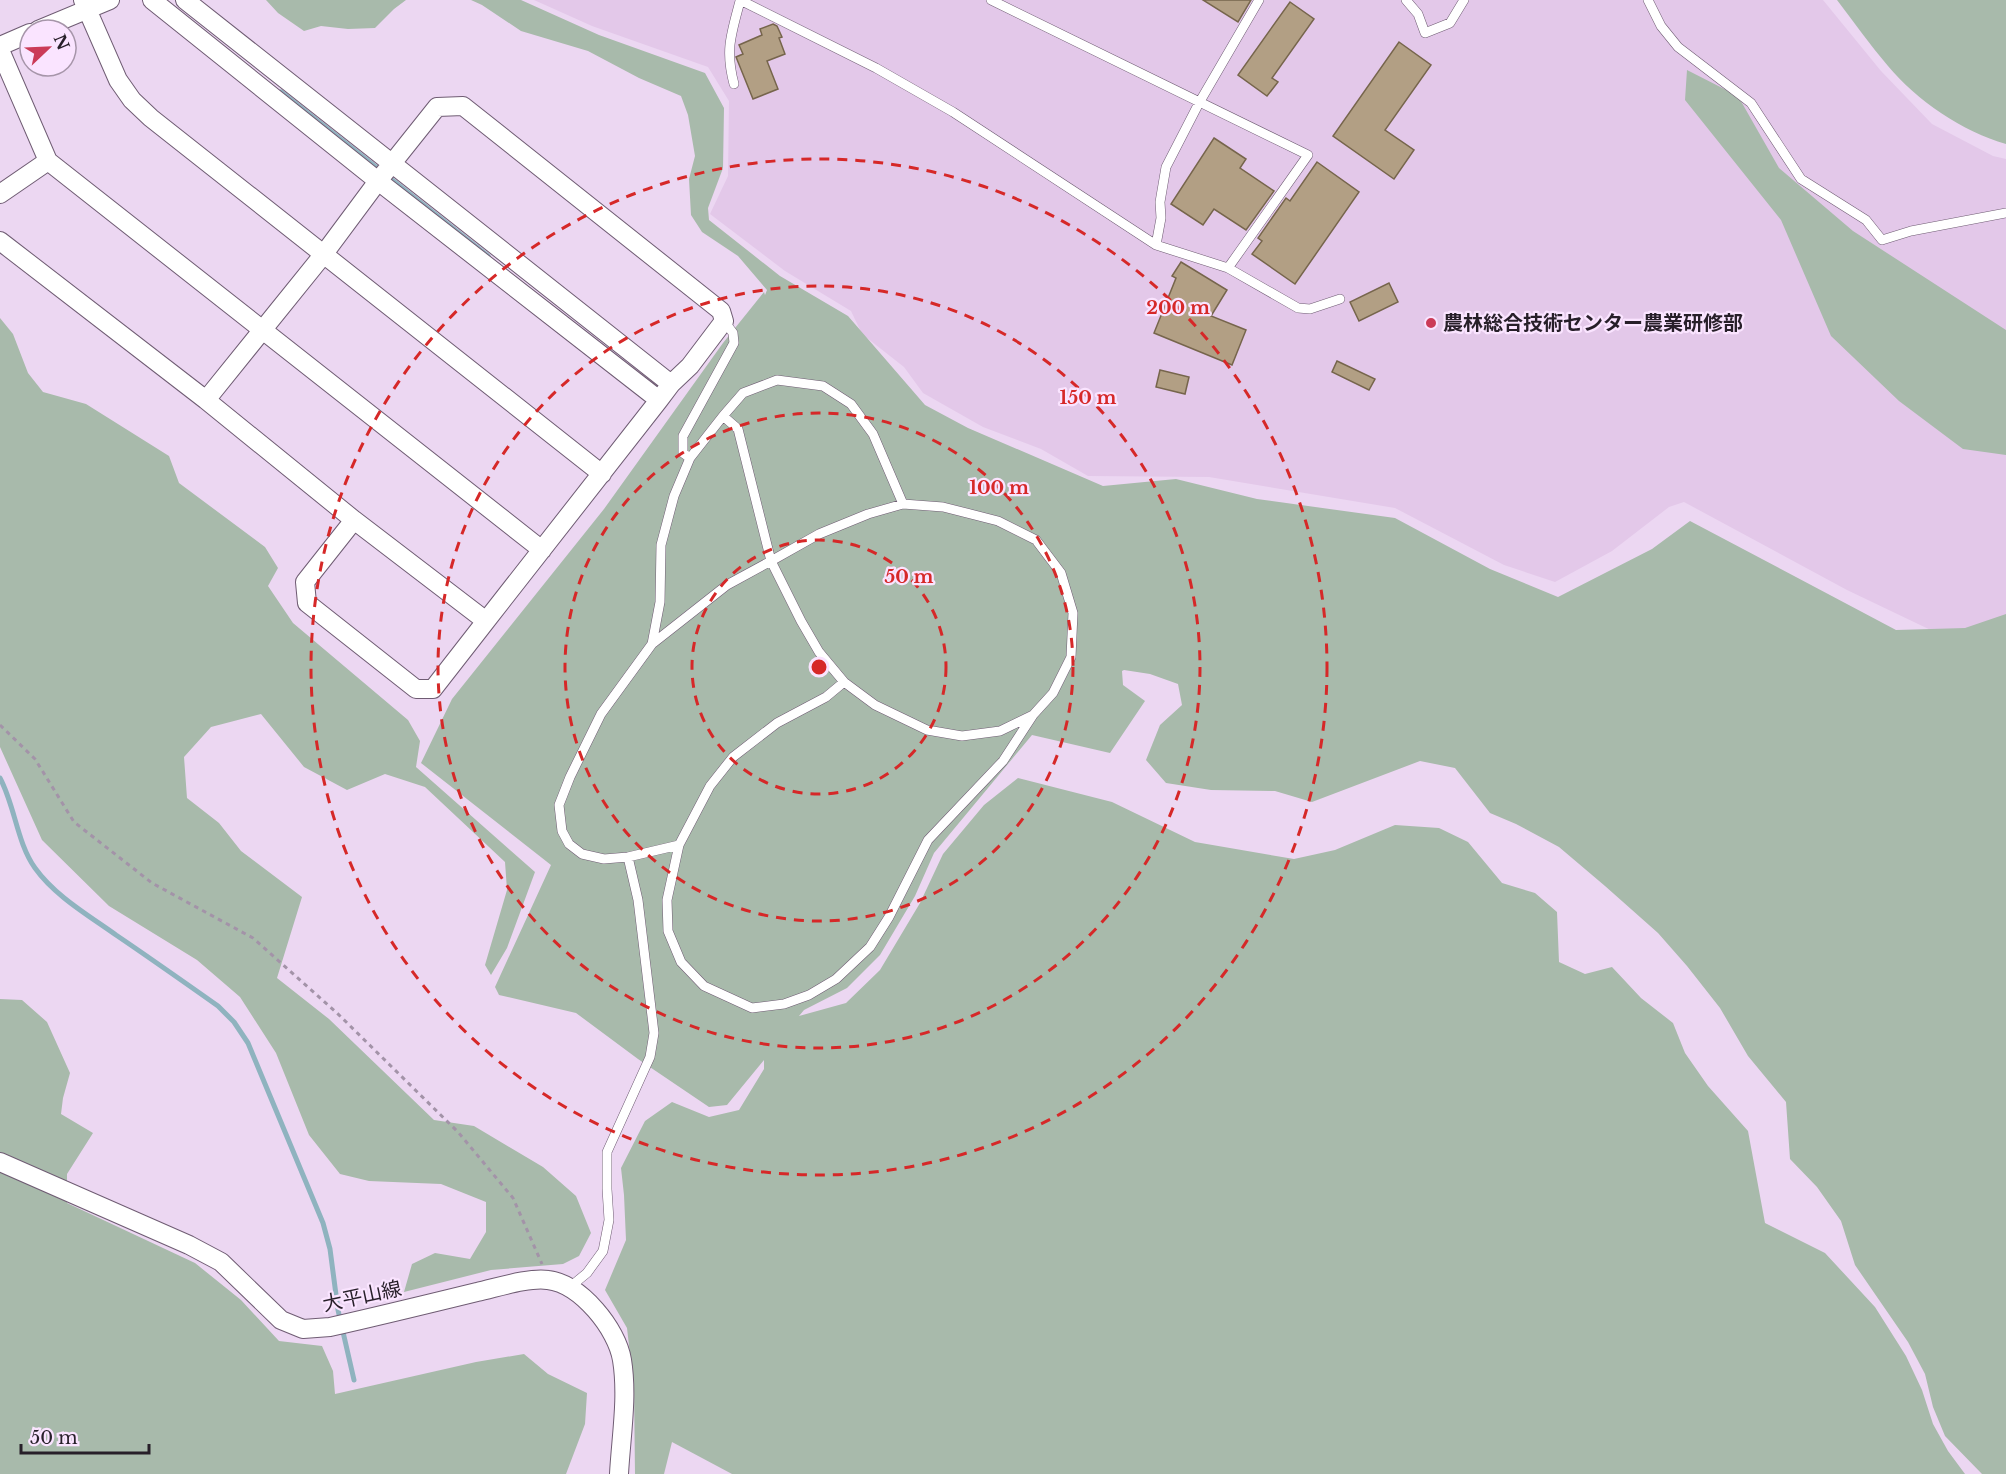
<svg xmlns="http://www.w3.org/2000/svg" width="2006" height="1474" font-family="'Libre Baskerville','Noto Sans JP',serif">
  <rect width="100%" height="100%" fill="#ecd7f2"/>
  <path fill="#e3c8e9" d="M 534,0 L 1823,0 L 1881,71 L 1932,124 L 1993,156 L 2006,159 L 2006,666 L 1847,590 L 1684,502 L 1669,507 L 1612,551 L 1555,582 L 1504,565 L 1395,508 L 1209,477 L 1088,476 L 1041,449 L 983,427 L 923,393 L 904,367 L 862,334 L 851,311 L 785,271 L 710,214 L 728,176 L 729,101 L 708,67 L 592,26 Z"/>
  <path fill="#a8baab" d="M 266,0 L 406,0 L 394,9 L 375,28 L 348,29 L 321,26 L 304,31 L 278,13 Z
    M 471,0 L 521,0 L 599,35 L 705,73 L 724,108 L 723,168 L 708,208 L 709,220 L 780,276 L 848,316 L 925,405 L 968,428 L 1103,486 L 1176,479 L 1257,499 L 1395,518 L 1490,569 L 1558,597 L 1652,549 L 1690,521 L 1896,630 L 1965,628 L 2006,614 L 2006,1474 L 1982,1474 L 1945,1436 L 1933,1407 L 1925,1374 L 1908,1342 L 1855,1265 L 1841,1221 L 1817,1187 L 1790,1159 L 1786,1102 L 1748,1056 L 1720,1008 L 1687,966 L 1658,933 L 1605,886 L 1559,847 L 1516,824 L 1490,813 L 1455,768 L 1420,761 L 1312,802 L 1275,791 L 1211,790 L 1166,783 L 1146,760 L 1160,725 L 1182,705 L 1178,684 L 1150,674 L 1124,670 L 1122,671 L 1123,685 L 1145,701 L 1110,753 L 1032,735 L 934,853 L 915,896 L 880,955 L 847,988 L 804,1010 L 799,1016 L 846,1003 L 880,970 L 920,903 L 943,854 L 984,805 L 1018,778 L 1112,802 L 1195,842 L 1294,859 L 1335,850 L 1395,825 L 1439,828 L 1468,842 L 1502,883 L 1535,893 L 1557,912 L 1559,962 L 1585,974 L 1612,967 L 1641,998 L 1673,1023 L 1685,1053 L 1708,1086 L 1748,1131 L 1765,1223 L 1825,1253 L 1875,1307 L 1906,1356 L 1922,1390 L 1933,1424 L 1948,1451 L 1965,1474 L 732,1474 L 672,1442 L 664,1474 L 635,1474 L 634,1389 L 627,1328 L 605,1290 L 626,1240 L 624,1195 L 621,1168 L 645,1121 L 672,1102 L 709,1117 L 739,1110 L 764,1069 L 764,1060 L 727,1105 L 709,1107 L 638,1059 L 576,1013 L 499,995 L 495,987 L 551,865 L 421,763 L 452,699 L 604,509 L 723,343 L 764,292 L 765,295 L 767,290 L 738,256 L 702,232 L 691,215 L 689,179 L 695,156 L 688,115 L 681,96 L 639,78 L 588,51 L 521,31 L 482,5 Z
    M 1837,0 L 2006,0 L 2006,144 C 1963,132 1916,100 1888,66 C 1870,45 1854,22 1837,0 Z
    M 1687,70 L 1738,96 L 1779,168 L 1853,231 L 2006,330 L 2006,455 L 1963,449 L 1899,401 L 1831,336 L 1781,220 L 1685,100 Z
    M 0,318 L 13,334 L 28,373 L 43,392 L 86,404 L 169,456 L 179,483 L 265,547 L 278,568 L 268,586 L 293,623 L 408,720 L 420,741 L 416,767 L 535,872 L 507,948 L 491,975 L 485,965 L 507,890 L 505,862 L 425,787 L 385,774 L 347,790 L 304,767 L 261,714 L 211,727 L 184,757 L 187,798 L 219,823 L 241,851 L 302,897 L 277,978 L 329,1019 L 434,1120 L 474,1126 L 543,1167 L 576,1196 L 591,1233 L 579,1256 L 563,1264 L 491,1270 L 404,1292 L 412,1264 L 435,1253 L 470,1259 L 486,1232 L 486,1202 L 441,1184 L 369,1181 L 340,1174 L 309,1135 L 276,1053 L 240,997 L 197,960 L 109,906 L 42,840 L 0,747 Z
    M 0,999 L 22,1000 L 47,1022 L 70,1073 L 63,1098 L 61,1114 L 93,1133 L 67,1174 L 67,1203 L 195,1263 L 241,1300 L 279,1341 L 322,1346 L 333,1371 L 335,1394 L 476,1362 L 524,1354 L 548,1374 L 587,1393 L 585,1424 L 566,1474 L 0,1474 Z"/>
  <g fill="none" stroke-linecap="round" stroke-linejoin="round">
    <path stroke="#8fb3bf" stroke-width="5" d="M 281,92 L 488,256
      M 0,778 C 15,806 17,843 35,868 C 55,896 88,915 116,935 C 150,958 184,982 218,1006 L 234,1022 L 248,1043 L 323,1223 L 330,1249 L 338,1310 L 354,1380"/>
  </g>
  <path fill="#b29f84" stroke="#76654c" stroke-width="1.5" d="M 1203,0 L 1251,0 L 1238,22 Z
    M 1290,2 L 1314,19 L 1272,78 L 1278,82 L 1267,96 L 1238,75 Z
    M 773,24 L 777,26 L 782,37 L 779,38 L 785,54 L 767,61 L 778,89 L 753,99 L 736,57 L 743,54 L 739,45 L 762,35 L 760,29 Z
    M 1399,42 L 1431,65 L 1385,130 L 1414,150 L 1394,179 L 1333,136 Z
    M 1214,138 L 1246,159 L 1240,168 L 1274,191 L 1246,230 L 1214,209 L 1203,225 L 1171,204 Z
    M 1317,162 L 1359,192 L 1295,284 L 1252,254 L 1262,241 L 1258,238 L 1286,198 L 1290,201 Z
    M 1181,262 L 1227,290 L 1211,316 L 1246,330 L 1232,365 L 1154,333 L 1176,278 L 1172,276 Z
    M 1389,283 L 1398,302 L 1359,321 L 1350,302 Z
    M 1337,361 L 1375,379 L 1369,390 L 1332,372 Z
    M 1160,370 L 1189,377 L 1185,394 L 1156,387 Z"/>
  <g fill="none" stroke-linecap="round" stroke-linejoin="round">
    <defs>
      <path id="lane" d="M 740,0 L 876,68 L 953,112 L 1156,245 L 1228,268 L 1298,308 L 1310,309 L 1340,299
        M 991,0 L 1308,155 L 1228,268
        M 1406,0 L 1418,14 L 1425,33 L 1450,23 L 1464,0
        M 1648,0 L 1661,26 L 1678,47 L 1751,103 L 1801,179 L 1866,220 L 1882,240 L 1911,231 L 2006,213
        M 734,84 C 725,50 731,35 740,1
        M 1156,245 L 1161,218 L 1160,202 L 1166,167 L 1199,103 L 1259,0
        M 723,416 L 743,393 L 777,380 L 823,386 L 851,404 L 873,434 L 903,504
        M 652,644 L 660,602 L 661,545 L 674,496 L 690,458
        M 679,845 L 667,900 L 668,931 L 681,962 L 704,986 L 752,1008 L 784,1004 L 809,995 L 836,979 L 870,947 L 889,917 L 928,840 L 1003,761 L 1033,715
        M 628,857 L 604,859 L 582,854 L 569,844 L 562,831 L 559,805 L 570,777 L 601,714 L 652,644 L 727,585 L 771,561 L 819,534 L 868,514 L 903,504 L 943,507 L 998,521 L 1036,540 L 1061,573 L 1073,613 L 1071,657 L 1053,693 L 1033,715 L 1000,731 L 962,736 L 927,730 L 875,705 L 844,682 L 819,652 L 801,621 L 771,561 L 738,429 L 723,416 L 690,458 L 683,453 L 683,436 L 734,343 L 733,333 L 724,321
        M 570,1287 L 587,1273 L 603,1251 L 609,1220 L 607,1189 L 607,1152 L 650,1057 L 654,1033 L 638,900 L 628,857 L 679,845 L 710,786 L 733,757 L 777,723 L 826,697 L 844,682"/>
      <path id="street" d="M 83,0 L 118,80 L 132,100 L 151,118 L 602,474
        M 152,0 L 378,181 L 659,400
        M 185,0 L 671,384
        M 38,30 L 110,0
        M 0,46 L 30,33
        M 0,50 L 48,161 L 0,194
        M 48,161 L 542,550
        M 0,241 L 206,400 L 354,520 L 486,621 L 659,400 L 671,384 L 690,366 L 724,321 L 721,311 L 463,106 L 437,107 L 378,181 L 323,255 L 206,400
        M 354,520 L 305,582 L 307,603 L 416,689 L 433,689 L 486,621
        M 0,1162 L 189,1245 L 221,1262 L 281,1320 L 303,1329 L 330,1327 C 379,1316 428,1304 477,1292 C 496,1288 529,1277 548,1280 C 581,1284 617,1329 622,1360 C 628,1397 621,1437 619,1474"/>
    </defs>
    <use href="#lane" stroke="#6f5c73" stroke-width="10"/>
    <use href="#street" stroke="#6f5c73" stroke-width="20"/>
    <path stroke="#a393a8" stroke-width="3" stroke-dasharray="4.5 4.5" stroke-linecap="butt" d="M 0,725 L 35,759 L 74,822 L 152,883 L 253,938 L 337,1013 L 458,1132 L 513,1198 L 542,1264"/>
    <use href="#lane" stroke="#fff" stroke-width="9"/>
    <use href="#street" stroke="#fff" stroke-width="18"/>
  </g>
  <g fill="none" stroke="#d62828" stroke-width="3" stroke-dasharray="10 8">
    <circle cx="819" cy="667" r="127"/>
    <circle cx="819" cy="667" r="254"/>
    <circle cx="819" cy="667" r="381"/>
    <circle cx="819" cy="667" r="508"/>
  </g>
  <circle fill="#cb3b58" stroke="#fae4ff" stroke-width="2" cx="1431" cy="323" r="6"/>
  <g text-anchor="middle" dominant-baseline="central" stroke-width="4.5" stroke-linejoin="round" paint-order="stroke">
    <g font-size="20" font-weight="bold" fill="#271f29" stroke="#fae4ff" text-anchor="start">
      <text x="1443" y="323">農林総合技術センター農業研修部</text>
    </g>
    <g font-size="20" fill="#271f29" stroke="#fae4ff">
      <text transform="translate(362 1296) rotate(-12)">大平山線</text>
    </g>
  </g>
  <circle cx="819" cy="667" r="9" fill="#d62828" stroke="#fae4ff" stroke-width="3"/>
  <g font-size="18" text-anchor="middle" font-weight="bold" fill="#d62828" stroke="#fae4ff" stroke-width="4.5" stroke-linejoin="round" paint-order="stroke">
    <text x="1178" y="314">200 m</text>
    <text x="1088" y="404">150 m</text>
    <text x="999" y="494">100 m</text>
    <text x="909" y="583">50 m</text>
  </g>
  <g transform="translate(48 48) rotate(67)"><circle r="28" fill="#fae4ff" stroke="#a695a9" stroke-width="1.5"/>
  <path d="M0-4.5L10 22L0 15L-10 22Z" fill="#cb3b58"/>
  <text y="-9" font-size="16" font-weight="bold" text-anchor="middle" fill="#271f29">N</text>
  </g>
  <path d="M21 1444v9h128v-9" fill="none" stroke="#271f29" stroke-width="3"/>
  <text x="30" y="1444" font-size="18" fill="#271f29" stroke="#fae4ff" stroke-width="4.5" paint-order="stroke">50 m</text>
</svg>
